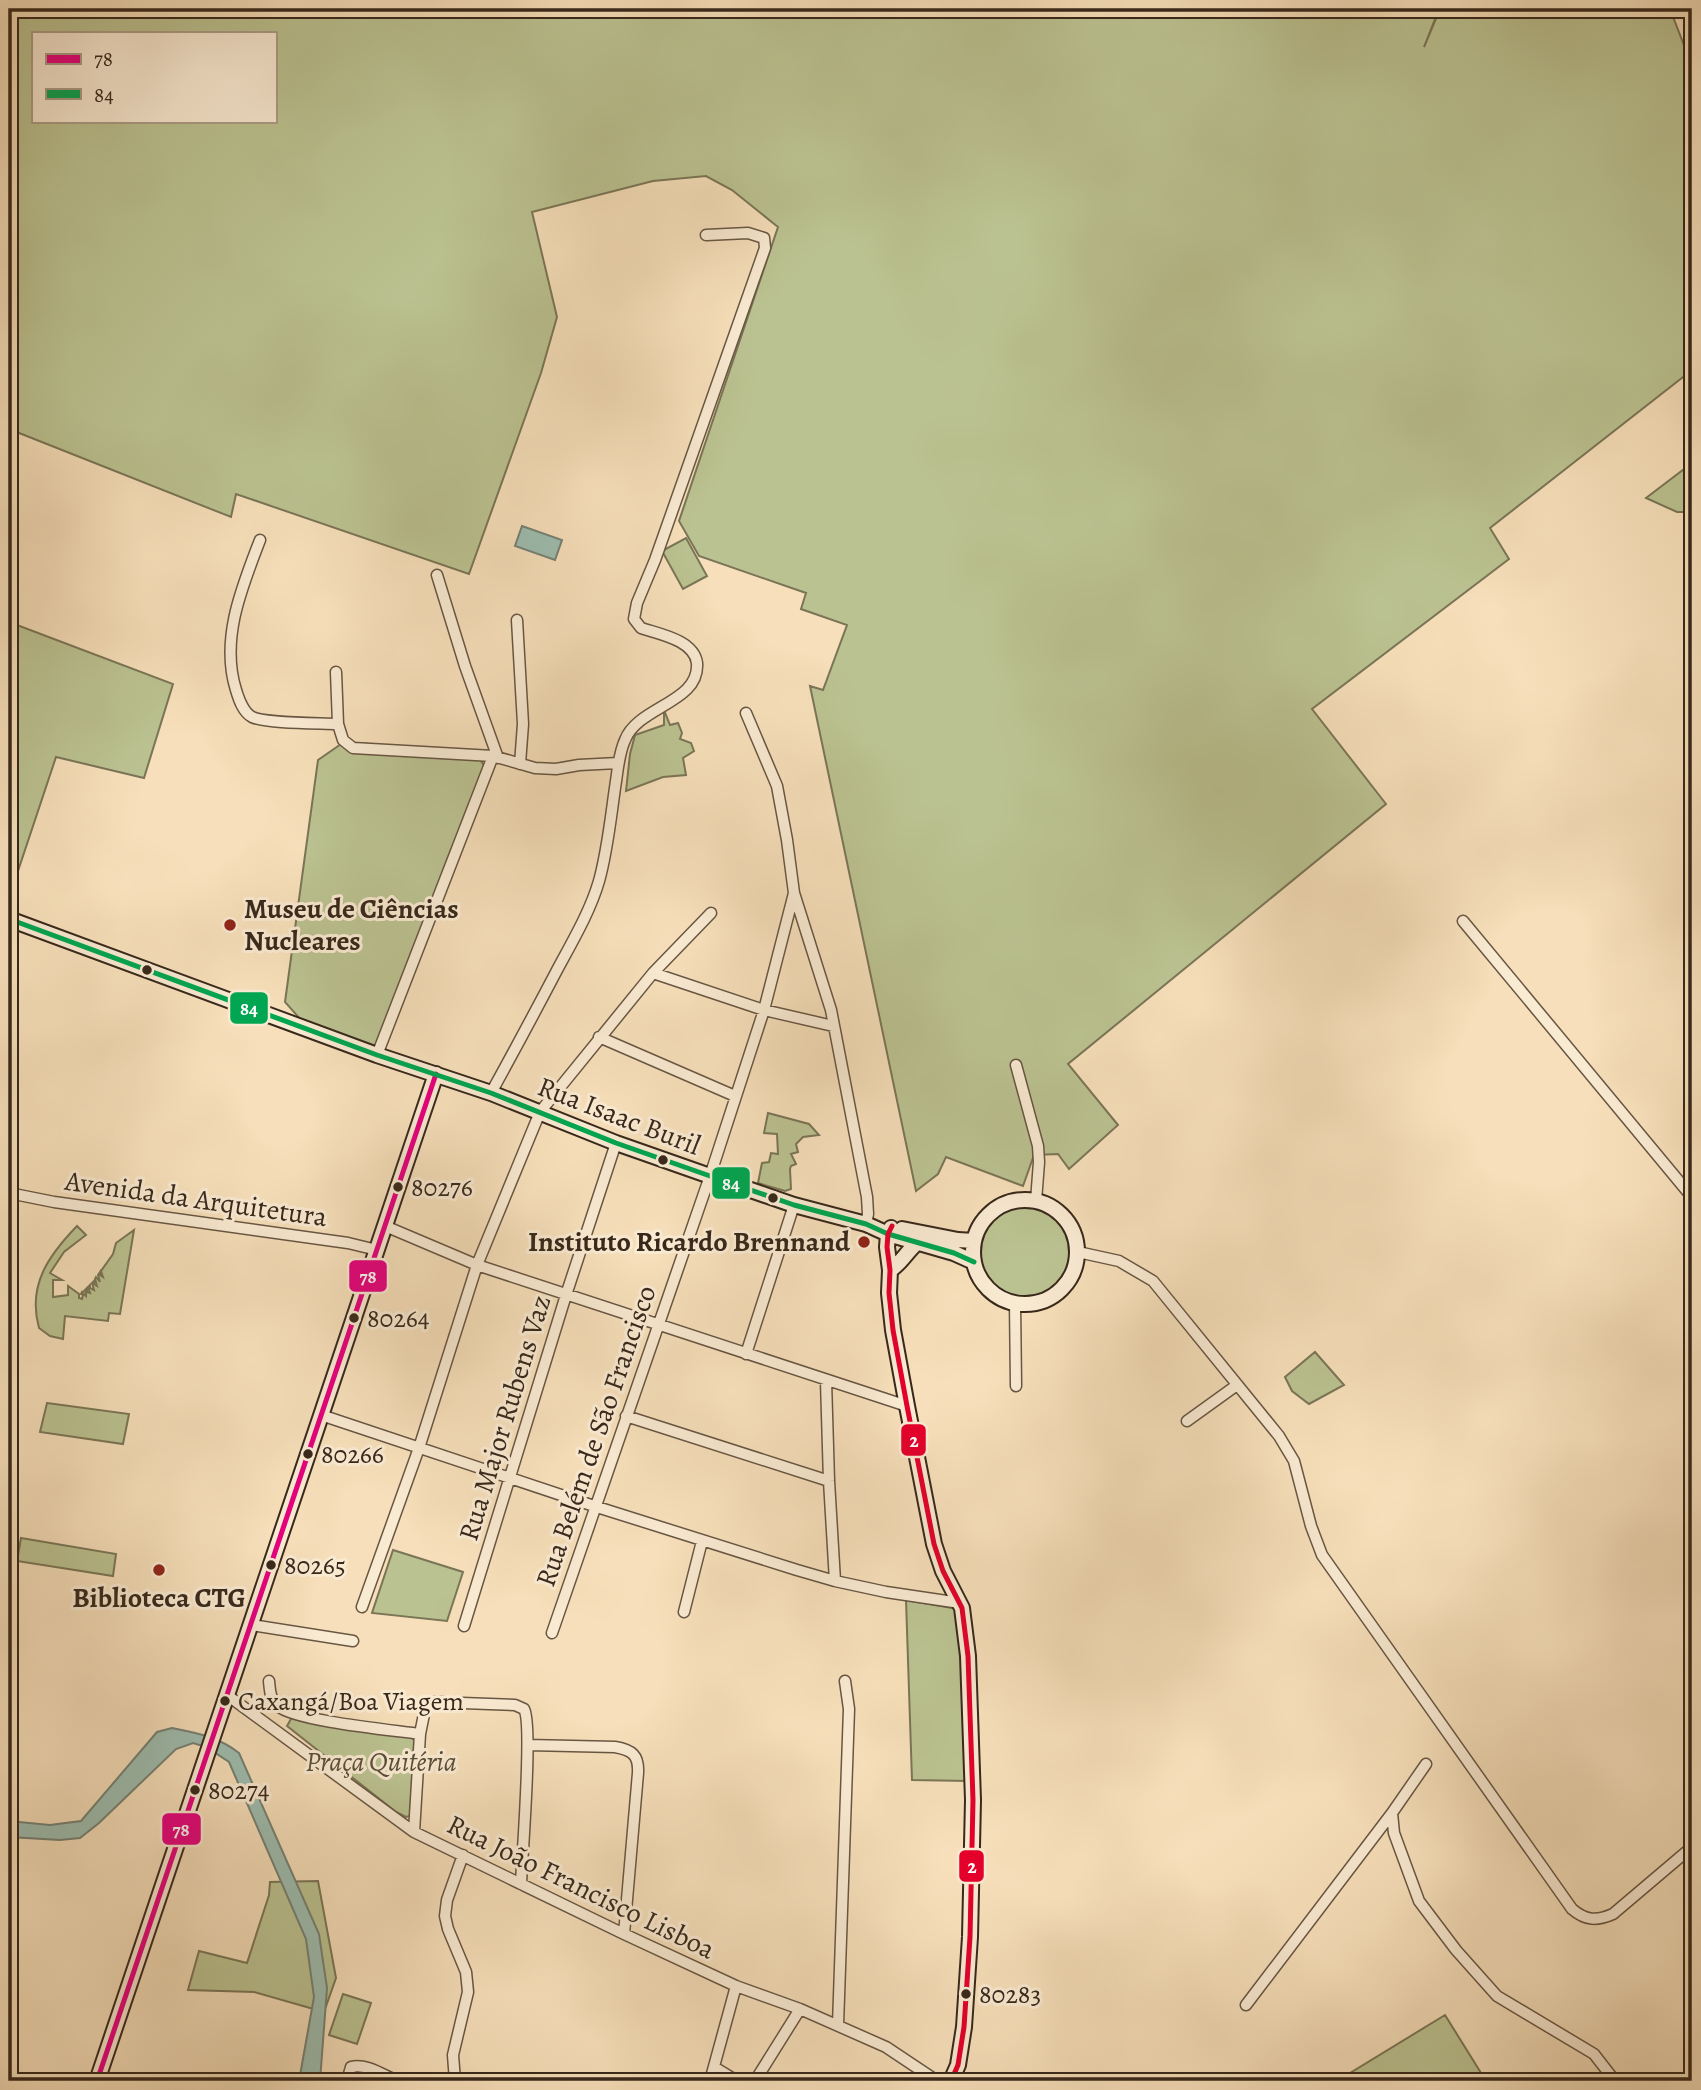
<svg xmlns="http://www.w3.org/2000/svg" width="1701" height="2090" font-family="Alegreya,serif">
  <rect width="100%" height="100%" fill="#f6dfba"/>
  <filter id="stains"><feTurbulence type="fractalNoise" baseFrequency=".00286" numOctaves="4"/><feColorMatrix values="0 0 0 0 .2 0 0 0 0 .09 0 0 0 0 .02 0 0 0 .5 -.17"/></filter>
  <radialGradient id="worn" r=".72"><stop offset=".6" stop-color="#630" stop-opacity="0"/><stop offset="1" stop-color="#630" stop-opacity=".3"/></radialGradient>
  <path fill="#bbc291" stroke="#7a7556" stroke-width="2" fill-rule="evenodd" d="M 9,9 L 1439,9 L 1424,47 L 1440,9 L 1670,9 L 1692,66 L 1692,370 L 1490,528 L 1509,559 L 1312,709 L 1386,804 L 1068,1064 L 1118,1125 L 1069,1169 L 1058,1154 L 1034,1155 L 1023,1186 L 946,1157 L 938,1174 L 916,1191 L 810,686 L 823,690 L 847,625 L 801,609 L 806,593 L 699,556 L 679,521 L 778,227 L 732,190 L 706,176 L 653,181 L 532,212 L 557,317 L 541,373 L 469,574 L 236,494 L 231,517 L 9,429 ZM 33,33 L 275,33 L 275,121 L 33,121 Z
    M 1692,463 L 1692,512 L 1677,512 L 1646,498 Z
    M 686,538 L 707,576 L 683,589 L 662,551 Z
    M 9,622 L 173,684 L 144,778 L 56,757 L 9,898 Z
    M 664,710 L 670,725 L 678,723 L 682,733 L 680,739 L 691,743 L 694,751 L 683,758 L 686,775 L 663,777 L 626,791 L 630,754 L 635,735 L 664,725 Z
    M 344,742 L 475,752 L 485,767 L 377,1055 L 309,1029 L 285,1002 L 318,760 Z
    M 768,1113 L 809,1124 L 819,1135 L 803,1137 L 796,1144 L 798,1152 L 791,1154 L 796,1164 L 791,1166 L 790,1169 L 791,1189 L 785,1191 L 758,1183 L 762,1163 L 769,1162 L 771,1153 L 778,1154 L 777,1134 L 764,1133 Z
    M980 1252a45 45 0 1 1 90 0a45 45 0 1 1-90 0Z
    M 77,1226 L 86,1235 L 64,1252 L 50,1273 L 62,1280 L 53,1280 L 53,1297 L 68,1295 L 68,1286 L 79,1294 L 79,1298 L 82,1299 L 83,1295 L 81,1294 L 82,1292 L 86,1296 L 86,1292 L 84,1291 L 87,1288 L 87,1292 L 90,1293 L 88,1287 L 90,1285 L 90,1288 L 94,1290 L 92,1283 L 94,1281 L 94,1284 L 97,1286 L 95,1279 L 96,1277 L 100,1282 L 98,1275 L 100,1272 L 100,1275 L 103,1277 L 101,1271 L 113,1254 L 116,1243 L 134,1230 L 120,1314 L 109,1313 L 108,1321 L 65,1316 L 63,1339 L 50,1336 L 39,1328 C 27,1285 49,1255 77,1226 Z
    M 1315,1352 L 1344,1385 L 1309,1404 L 1292,1391 L 1285,1377 Z
    M 47,1403 L 129,1414 L 123,1444 L 40,1432 Z
    M 21,1538 L 116,1554 L 113,1576 L 17,1561 Z
    M 393,1550 L 463,1572 L 447,1621 L 372,1613 Z
    M 906,1600 L 958,1609 L 969,1781 L 912,1780 Z
    M 292,1717 L 411,1737 L 415,1741 L 410,1816 L 406,1817 L 396,1812 L 287,1726 Z
    M 318,1881 L 336,1978 L 324,2012 L 254,1992 L 188,1990 L 199,1951 L 247,1963 L 269,1895 L 270,1882 Z
    M 343,1994 L 371,2003 L 357,2044 L 329,2035 Z
    M 1445,2015 L 1486,2081 L 1337,2081 Z"/>
  <path fill="#9dbdb0" stroke="#758174" stroke-width="2" d="M 522,526 L 562,540 L 555,560 L 515,546 Z
    M 172,1728 C 197,1733 219,1737 239,1753 L 319,1934 L 327,1988 L 320,2081 L 299,2081 L 314,1997 L 306,1939 L 229,1762 L 206,1747 L 193,1743 L 176,1749 L 99,1823 L 80,1838 L 60,1840 L 9,1837 L 9,1821 L 50,1825 L 81,1821 L 157,1732 Z"/>
  <g fill="none" stroke-linecap="round" stroke-linejoin="round">
    <defs>
      <path id="street" d="M 260,540 C 242,587 220,639 236,690 C 239,700 243,712 252,717 C 267,724 319,723 338,724 L 343,740 L 353,748 L 493,756 L 535,768 L 556,769 L 579,765 L 618,763
        M 437,575 L 465,666 L 498,758
        M 517,620 L 523,724 L 520,764
        M 336,672 L 338,724
        M 746,713 L 777,786 L 787,840 L 794,893 L 831,1010 L 867,1197 L 868,1214 L 866,1224
        M 1463,921 L 1692,1197
        M 653,973 L 764,1010 L 833,1026
        M 599,1037 L 735,1096
        M 377,1055 L 493,756
        M 1016,1065 L 1038,1146 L 1039,1162 L 1036,1201
        M 491,1093 C 513,1053 535,1012 556,972 C 572,942 590,912 599,881 C 608,849 611,814 616,781 C 618,768 619,753 625,740 C 638,706 700,703 697,663 C 694,640 659,634 641,628 L 634,619 L 637,603 L 655,560 L 765,248 L 764,238 L 748,233 L 706,235
        M 9,1193 L 54,1202 L 348,1243 L 377,1250
        M 385,1226 L 477,1265 L 907,1406
        M 1078,1252 L 1119,1261 L 1153,1281 L 1279,1436 L 1294,1461 L 1311,1526 L 1322,1555 L 1572,1909 C 1586,1921 1597,1921 1613,1914 L 1692,1847
        M 1015,1303 L 1016,1386
        M 746,1354 L 794,1205
        M 826,1381 L 829,1481 L 835,1581
        M 321,1415 L 597,1507 L 797,1570 L 835,1581 L 886,1592 L 960,1603
        M 626,1416 L 829,1481
        M 1187,1421 L 1237,1385
        M 362,1607 L 419,1448 L 477,1265 L 540,1112 L 653,973 L 711,913
        M 684,1612 L 702,1541
        M 252,1625 L 353,1641
        M 464,1626 L 566,1295 L 616,1143
        M 552,1633 L 710,1176 L 764,1010 L 794,893
        M 269,1681 C 270,1691 270,1699 278,1706 C 295,1721 392,1730 420,1734
        M 227,1695 L 414,1832 L 624,1934 L 736,1986 L 800,2009 L 886,2047 L 937,2081
        M 528,1745 L 615,1747 C 632,1750 639,1755 638,1773 L 624,1934
        M 1392,1813 L 1394,1833 L 1419,1901 L 1456,1950 L 1497,1996 L 1594,2054 L 1615,2081
        M 414,1832 L 420,1734 L 426,1704 L 435,1702 L 515,1705 L 524,1709 C 533,1724 522,1856 521,1884
        M 1246,2005 L 1392,1813 L 1426,1764
        M 838,2025 L 849,1709 L 845,1681
        M 714,2067 L 737,2081
        M 347,2081 L 351,2067 C 366,2063 383,2075 397,2081
        M 455,2081 L 453,2055 L 468,1992 L 466,1972 L 448,1929 L 445,1916 L 447,1900 L 463,1855
        M 710,2081 L 736,1986
        M 755,2081 L 800,2009"/>
      <path id="secondary" d="M 9,919 L 377,1055 L 491,1093 L 616,1143 L 710,1176 L 794,1205 L 866,1224 L 888,1234 L 954,1253 L 974,1262
        M973 1252a52 52 0 1 1 104 0a52 52 0 1 1-104 0Z
        M 891,1228 L 888,1234 L 887,1247 L 890,1270 L 889,1293 L 893,1330 L 907,1406 L 934,1544 L 943,1571 L 962,1608 L 968,1656 L 973,1800 L 970,1937 L 964,2027 L 958,2065 L 951,2081
        M 902,1229 L 958,1240 L 974,1241
        M 890,1270 C 901,1264 907,1251 917,1243
        M 97,2081 C 209,1745 324,1410 436,1074"/>
    </defs>
    <use href="#street" stroke="#685643" stroke-width="13"/>
    <use href="#secondary" stroke="#38281b" stroke-width="18"/>
    <use href="#street" stroke="#f9ead2" stroke-width="10"/>
    <use href="#secondary" stroke="#f9ead2" stroke-width="14"/>
    <defs>
      <path id="bus-1" d="M 97,2081 C 209,1745 324,1410 436,1074"/>
      <path id="bus-2" d="M 9,919 L 377,1055 L 491,1093 L 616,1143 L 710,1176 L 794,1205 L 866,1224 L 888,1234 L 954,1253 L 974,1262"/>
      <path id="bus-3" d="M 892,1226 L 888,1234 L 887,1247 L 890,1270 L 889,1293 L 893,1330 L 907,1406 L 934,1544 L 943,1571 L 962,1608 L 968,1656 L 973,1800 L 970,1937 L 964,2027 L 958,2065 L 951,2081"/>
    </defs>
    <use href="#bus-1" stroke="#f9ead2" stroke-width="10"/>
    <use href="#bus-2" stroke="#f9ead2" stroke-width="10"/>
    <use href="#bus-3" stroke="#f9ead2" stroke-width="10"/>
    <use href="#bus-1" stroke="#e5007d" stroke-width="5"/>
    <use href="#bus-2" stroke="#00a651" stroke-width="5"/>
    <use href="#bus-3" stroke="#e4002b" stroke-width="5"/>
  </g>
  <g fill="#8f2418" stroke="#f9ead2" stroke-width="2.5">
    <circle cx="230" cy="925" r="7"/>
    <circle cx="864" cy="1242" r="7"/>
    <circle cx="159" cy="1570" r="7"/>
  </g>
  <g fill="#38281b" stroke="#f9ead2" stroke-width="2.5">
    <circle cx="147" cy="970" r="6"/>
    <circle cx="663" cy="1160" r="6"/>
    <circle cx="398" cy="1187" r="6"/>
    <circle cx="773" cy="1198" r="6"/>
    <circle cx="354" cy="1318" r="6"/>
    <circle cx="308" cy="1454" r="6"/>
    <circle cx="271" cy="1565" r="6"/>
    <circle cx="225" cy="1701" r="6"/>
    <circle cx="195" cy="1790" r="6"/>
    <circle cx="966" cy="1994" r="6"/>
  </g>
  <g text-anchor="middle" dominant-baseline="central" stroke-width="6" stroke-linejoin="round" paint-order="stroke">
    <g font-size="26" fill="#38281b" stroke="#f9ead2" text-anchor="start">
      <text x="411" y="1187">80276</text>
      <text x="367" y="1318">80264</text>
      <text x="321" y="1454">80266</text>
      <text x="284" y="1565">80265</text>
      <text x="238" y="1701">Caxangá/Boa Viagem</text>
      <text x="208" y="1790">80274</text>
      <text x="979" y="1994">80283</text>
    </g>
    <g font-size="28" font-weight="bold" fill="#38281b" stroke="#f9ead2" text-anchor="start">
      <text x="244" y="909">Museu de Ciências<tspan x="244" dy="32">Nucleares</tspan></text>
      <text x="850" y="1242" text-anchor="end">Instituto Ricardo Brennand</text>
      <text x="159" y="1598" text-anchor="middle">Biblioteca CTG</text>
    </g>
    <g font-size="28" fill="#38281b" stroke="#f9ead2">
      <text transform="translate(619 1116) rotate(21)">Rua Isaac Buril</text>
      <text transform="translate(196 1199) rotate(8)">Avenida da Arquitetura</text>
      <text transform="translate(505 1418) rotate(-73)">Rua Major Rubens Vaz</text>
      <text transform="translate(596 1436) rotate(-71)">Rua Belém de São Francisco</text>
      <text transform="translate(581 1887) rotate(26)">Rua João Francisco Lisboa</text>
    </g>
    <g font-size="28" font-style="italic" fill="#594e38" stroke="#f9ead2">
      <text x="381" y="1762">Praça Quitéria</text>
    </g>
  </g>
  <g stroke="#f9ead2" stroke-width="2.5">
    <rect x="229" y="991" width="40" height="34" rx="7" fill="#00a651"/>
    <rect x="711" y="1166" width="40" height="34" rx="7" fill="#00a651"/>
    <rect x="348" y="1259" width="40" height="34" rx="7" fill="#e5007d"/>
    <rect x="900" y="1423" width="27" height="34" rx="7" fill="#e4002b"/>
    <rect x="161" y="1812" width="41" height="34" rx="7" fill="#e5007d"/>
    <rect x="958" y="1849" width="27" height="34" rx="7" fill="#e4002b"/>
  </g>
  <g font-size="19" text-anchor="middle" font-weight="bold" fill="#fff">
    <text x="249" y="1015">84</text>
    <text x="731" y="1190">84</text>
    <text x="368" y="1283">78</text>
    <text x="914" y="1447">2</text>
    <text x="181" y="1836">78</text>
    <text x="972" y="1873">2</text>
  </g>
  <rect width="1701" height="2090" fill="none" stroke="#f6dfba" stroke-width="35"/>
  <rect x="10" y="10" width="1680" height="2069" fill="none" stroke="#38281b" stroke-width="3.5"/>
  <rect x="18" y="18" width="1666" height="2055" fill="none" stroke="#38281b" stroke-width="2"/>
  <rect x="32" y="32" width="245" height="91" fill="#f9ead2" stroke="#ac9c89" stroke-width="2"/>
  <rect x="46" y="54" width="35" height="10" fill="#e5007d" stroke="#ac9c89" stroke-width="2"/>
  <text x="94" y="66" font-size="21" fill="#38281b">78</text>
  <rect x="46" y="89" width="35" height="10" fill="#00a651" stroke="#ac9c89" stroke-width="2"/>
  <text x="94" y="102" font-size="21" fill="#38281b">84</text>
  <rect width="100%" height="100%" filter="url(#stains)"/>
  <rect width="100%" height="100%" fill="url(#worn)"/>
</svg>
